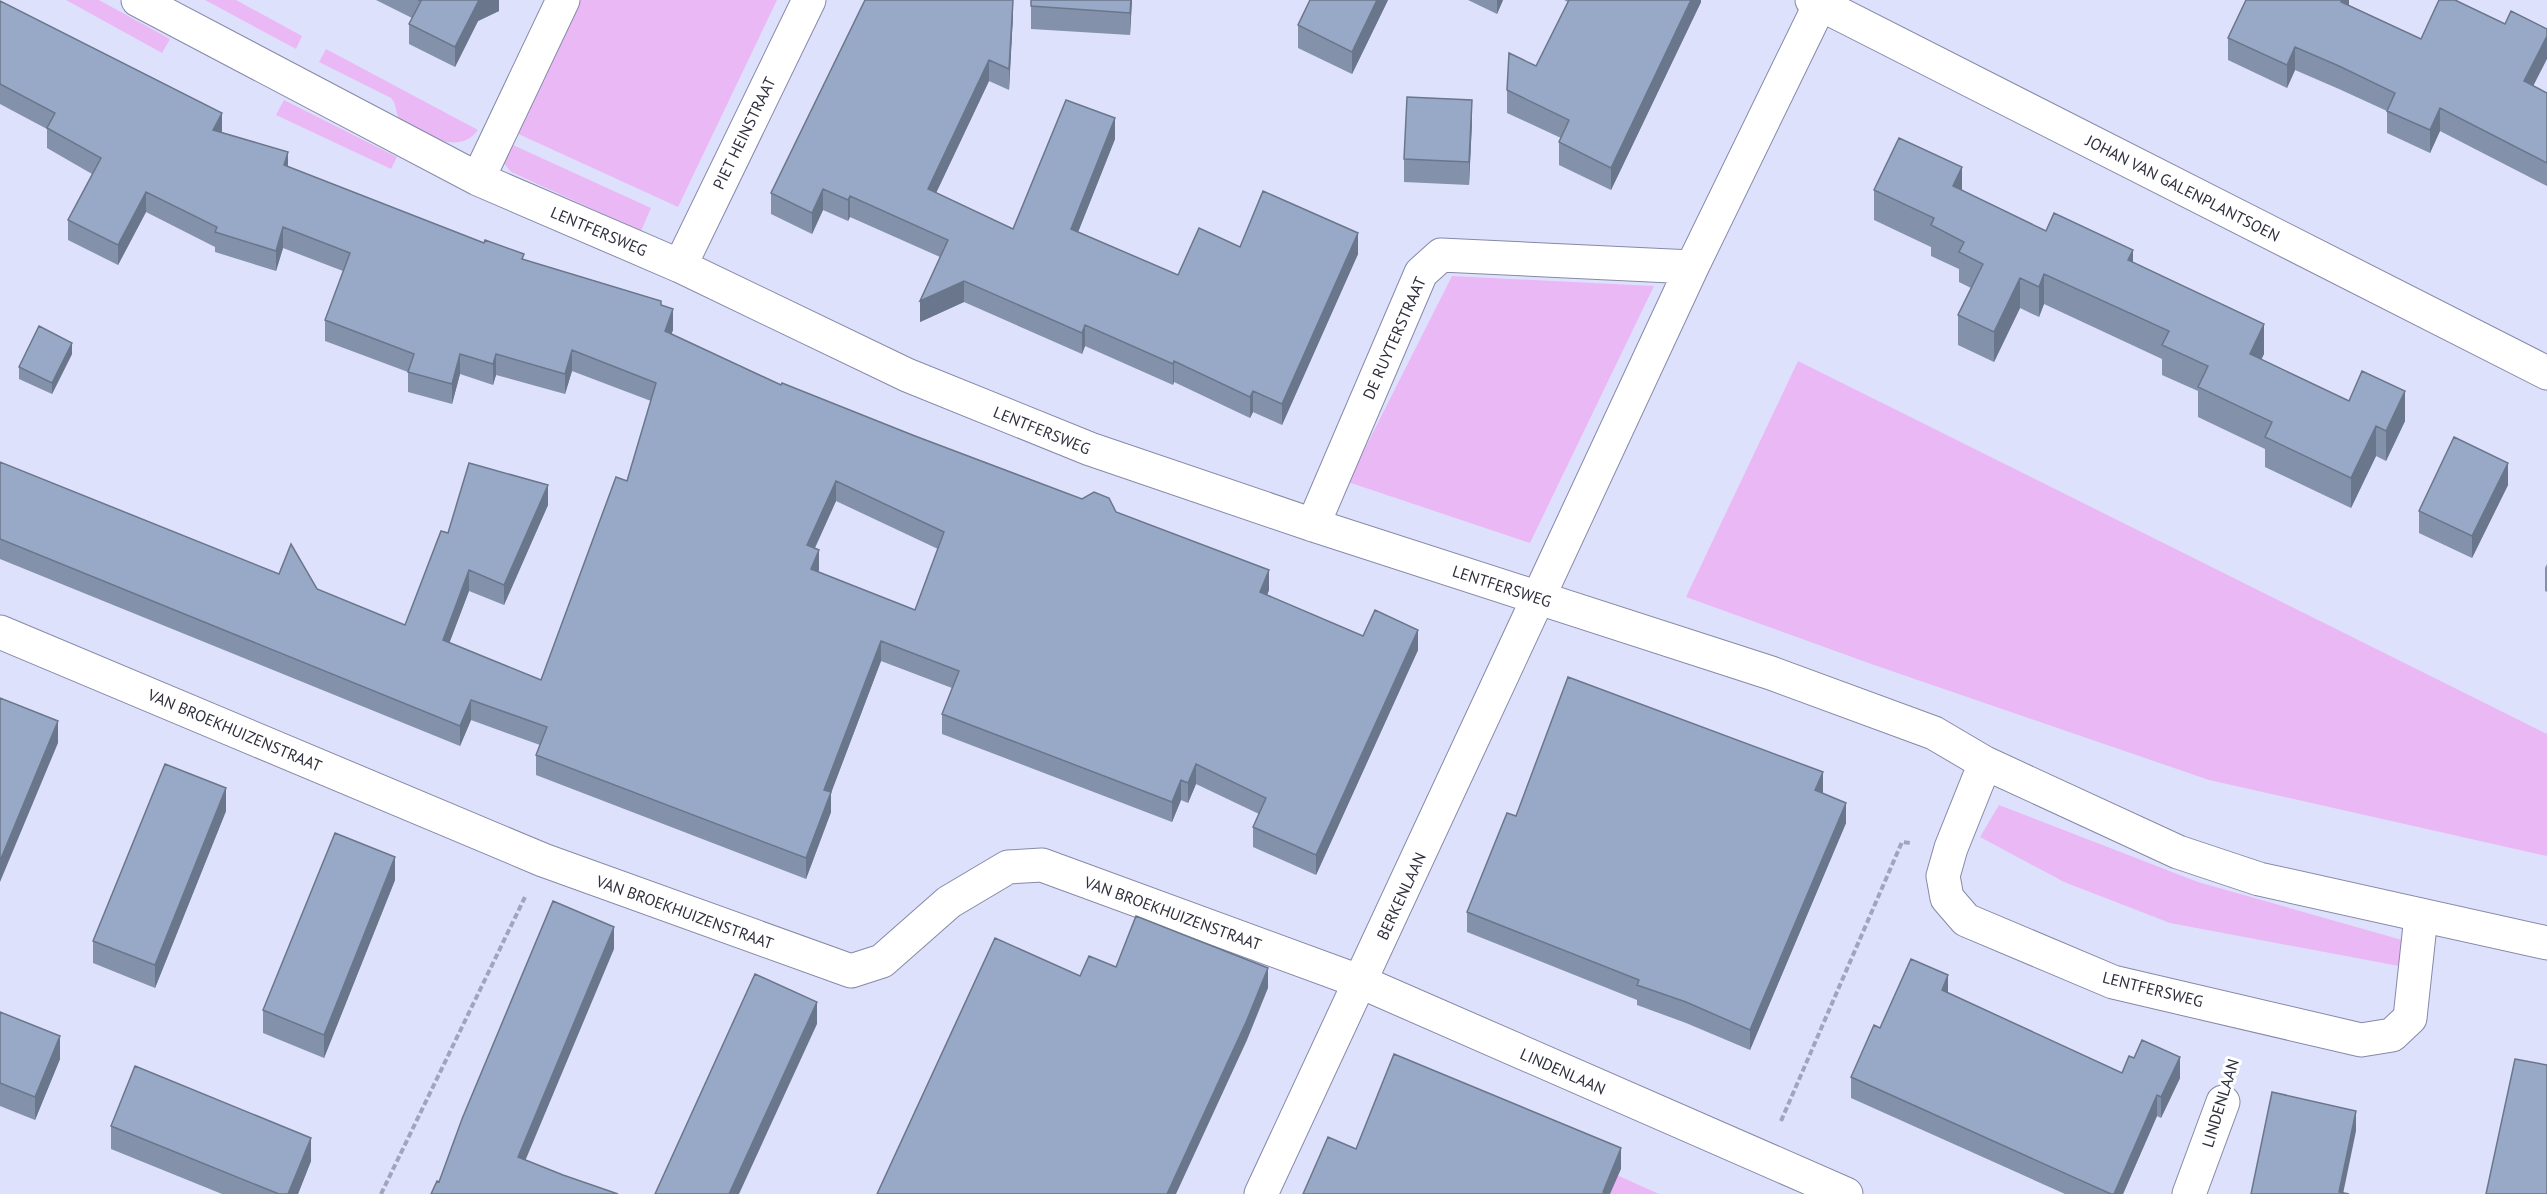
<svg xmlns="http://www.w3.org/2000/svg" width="2547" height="1194" font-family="'PT Sans',sans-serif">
  <rect width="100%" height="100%" fill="#dee1fc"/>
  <path fill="#ebb8f6" d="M 66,0 L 99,0 L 170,39 L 162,53 Z
    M 205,0 L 236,0 L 302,36 L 296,49 Z
    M 567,0 L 777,0 L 678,207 L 505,128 Z
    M 326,49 L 478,130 C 457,158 424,132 399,120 L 394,102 L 391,98 L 319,62 Z
    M 284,100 L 397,157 L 391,169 L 276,115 Z
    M 500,139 L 651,208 L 641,231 L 511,172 L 499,157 Z
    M 1452,276 L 1654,286 L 1530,543 L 1348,482 Z
    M 1798,361 L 2547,734 L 2547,856 L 2209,780 L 1874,665 L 1686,597 Z
    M 1999,805 L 2198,882 L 2402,940 L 2399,966 L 2170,923 L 2064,882 L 1980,837 Z
    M 1610,1172 L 1659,1194 L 1602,1194 Z"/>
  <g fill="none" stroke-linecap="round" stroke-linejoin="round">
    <defs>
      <path id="minor" d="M 138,0 L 478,179 L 680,266 L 907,375 L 1090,449 L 1313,525 L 1771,673 L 1934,733 L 1985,763 L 2178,852 L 2259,879 L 2547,943
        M 1812,0 L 2547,373
        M 478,179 L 563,0
        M 680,266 L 809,0
        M 1313,525 L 1421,273 L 1441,255 L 1692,267
        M 0,632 L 543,860 L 851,971 L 882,961 L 949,902 L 1008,867 L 1042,865 L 1361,982 L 1846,1194
        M 1985,763 L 1951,848 L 1943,876 L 1947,898 L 1966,920 L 2113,982 L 2361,1040 L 2392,1035 L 2410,1018 L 2421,916
        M 1261,1194 L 1692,267 L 1822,0
        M 2189,1194 L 2223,1102"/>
    </defs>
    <use href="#minor" stroke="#8689a8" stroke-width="35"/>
    <path stroke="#a1a4ba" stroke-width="4" stroke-dasharray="6 3" stroke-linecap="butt" d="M 1781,1121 L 1902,842 L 1911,843
      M 381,1194 L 526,895"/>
    <use href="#minor" stroke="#fff" stroke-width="33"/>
  </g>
  <path fill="#8391ab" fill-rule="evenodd" d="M 376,0 L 499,0 L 499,11 L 478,21 L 455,67 L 409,44 L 409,24 L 412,18 Z
    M 1031,0 L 1132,0 L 1130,35 L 1031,29 Z
    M 1388,0 L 1352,74 L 1298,48 L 1298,25 Z
    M 1468,0 L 1503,0 L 1497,14 Z
    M 1564,0 L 1701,0 L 1701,2 L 1611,190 L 1559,165 L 1559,142 L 1561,138 L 1507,113 L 1507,90 L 1536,66 L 1568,2 Z
    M 2349,0 L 2349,5 L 2421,39 L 2533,86 L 2547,93 L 2547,186 L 2440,131 L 2430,153 L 2387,133 L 2387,111 L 2339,89 L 2295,70 L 2287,88 L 2228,60 L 2228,38 Z
    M 0,1 L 222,132 L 288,167 L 524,260 L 661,305 L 673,330 L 671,334 L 781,385 L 1116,512 L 1269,590 L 1267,595 L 1363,636 L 1418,650 L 1316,875 L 1253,847 L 1253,827 L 1259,814 L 1196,784 L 1188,803 L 1181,800 L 1172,822 L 942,734 L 942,714 L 952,688 L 881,661 L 831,793 L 831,812 L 806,879 L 536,775 L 536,755 L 540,745 L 471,720 L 460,746 L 0,559 L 0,462 L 405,625 L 448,533 L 548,505 L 504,605 L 469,591 L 449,643 L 541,680 L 627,481 L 651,401 L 572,371 L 565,394 L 496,375 L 493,385 L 460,374 L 452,404 L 408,392 L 408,372 L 325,341 L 325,320 L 343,271 L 283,248 L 276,271 L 215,252 L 215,247 L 146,212 L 118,265 L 68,240 L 68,220 L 92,174 L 47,148 L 47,129 L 0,104 ZM 836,501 L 938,549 L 915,610 L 818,572 L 819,570 L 815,548 Z
    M 1013,15 L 1009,90 L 989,81 L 936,193 L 1013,229 L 1115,139 L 1078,232 L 1178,275 L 1240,247 L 1358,254 L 1282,425 L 1253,412 L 1250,418 L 1174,382 L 1173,385 L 1085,346 L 1082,354 L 964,302 L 920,322 L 940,257 L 850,217 L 848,221 L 823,210 L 812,234 L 771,214 L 771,193 Z
    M 1472,122 L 1469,185 L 1404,182 L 1404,159 Z
    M 1874,190 L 1962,191 L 2046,231 L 2133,262 L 2264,354 L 2261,359 L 2349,401 L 2405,421 L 2386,461 L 2376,456 L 2351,508 L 2265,467 L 2265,449 L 2198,417 L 2198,391 L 2162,375 L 2162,359 L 2044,304 L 2039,317 L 2020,308 L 1994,362 L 1958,345 L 1958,315 L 1971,288 L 1959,282 L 1959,269 L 1931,256 L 1931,247 L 1874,220 Z
    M 72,354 L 52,394 L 19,379 L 19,367 Z
    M 2508,485 L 2472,558 L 2419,533 L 2419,511 Z
    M 2547,564 L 2547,592 L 2545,591 L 2545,568 Z
    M 1823,792 L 1822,793 L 1846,823 L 1750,1050 L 1686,1023 L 1637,1005 L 1637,1000 L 1467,932 L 1467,912 L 1516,816 Z
    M 226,811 L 155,988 L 93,963 L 93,941 Z
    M 395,880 L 324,1058 L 263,1033 L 263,1010 Z
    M 1948,993 L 2122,1073 L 2180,1078 L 2161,1118 L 2157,1116 L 2123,1194 L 2065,1194 L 1851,1098 L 1851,1077 L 1880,1028 Z
    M 0,1012 L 60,1059 L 35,1120 L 0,1106 Z
    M 111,1126 L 311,1161 L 298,1194 L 222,1194 L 111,1149 Z"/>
  <path fill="#6a768b" d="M 478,0 L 499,0 L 499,11 L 478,21 L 455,67 L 455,47 Z
    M 1013,0 L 1013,15 L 1009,90 L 1009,69 Z
    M 1131,0 L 1132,0 L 1130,35 L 1130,13 Z
    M 1377,0 L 1388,0 L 1352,74 L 1352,52 Z
    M 1497,0 L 1503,0 L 1497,14 Z
    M 1691,0 L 1701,0 L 1701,2 L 1611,190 L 1611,168 Z
    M 2342,0 L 2349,0 L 2349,8 L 2341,2 Z
    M 2547,36 L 2547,59 L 2524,104 L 2524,81 Z
    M 2295,47 L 2295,70 L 2287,88 L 2287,65 Z
    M 989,60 L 989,81 L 928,210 L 928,189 Z
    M 1472,100 L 1472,122 L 1469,185 L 1469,162 Z
    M 2440,108 L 2440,131 L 2430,153 L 2430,130 Z
    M 222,113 L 222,133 L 213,130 Z
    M 1115,118 L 1115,139 L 1071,250 L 1071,229 Z
    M 288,152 L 288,172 L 284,165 Z
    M 1962,167 L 1962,198 L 1953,186 Z
    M 823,189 L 823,210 L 812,234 L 812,213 Z
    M 146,192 L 146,212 L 118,265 L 118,245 Z
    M 850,196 L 850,217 L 848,221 L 848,200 Z
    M 283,227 L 283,248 L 276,271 L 276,251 Z
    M 1358,233 L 1358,254 L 1282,425 L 1282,404 Z
    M 2133,250 L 2133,280 L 2128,260 Z
    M 2044,274 L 2044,304 L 2039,317 L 2039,287 Z
    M 2020,278 L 2020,308 L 1994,362 L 1994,332 Z
    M 964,281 L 964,302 L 920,322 L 920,301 Z
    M 673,309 L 673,330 L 665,351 L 665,331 Z
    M 2264,324 L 2264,354 L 2250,384 L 2250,354 Z
    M 1085,325 L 1085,346 L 1082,354 L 1082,333 Z
    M 72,343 L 72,354 L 52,394 L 52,383 Z
    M 572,350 L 572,371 L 565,394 L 565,374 Z
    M 460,354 L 460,374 L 452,404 L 452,384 Z
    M 496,354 L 496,375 L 493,385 L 493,364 Z
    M 1174,361 L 1174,382 L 1173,385 L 1173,364 Z
    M 1253,391 L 1253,412 L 1250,418 L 1250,397 Z
    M 2405,391 L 2405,421 L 2386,461 L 2386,431 Z
    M 2376,426 L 2376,456 L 2351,508 L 2351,478 Z
    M 2508,463 L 2508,485 L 2472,558 L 2472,536 Z
    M 836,481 L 836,501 L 807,565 L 807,545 Z
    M 548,485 L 548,505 L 504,605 L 504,585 Z
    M 819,550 L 819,570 L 811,589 L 811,569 Z
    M 469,570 L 469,591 L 443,660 L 443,640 Z
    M 1269,570 L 1269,590 L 1260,613 L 1260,592 Z
    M 1418,630 L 1418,650 L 1316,875 L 1316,855 Z
    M 881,641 L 881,661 L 831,793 L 831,812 L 806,879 L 806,858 L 824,790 Z
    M 471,700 L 471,720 L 460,746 L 460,726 Z
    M 58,721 L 58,743 L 0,882 L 0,861 Z
    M 1196,764 L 1196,784 L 1188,803 L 1188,783 Z
    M 1823,772 L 1823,792 L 1815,810 L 1815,790 Z
    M 1181,780 L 1181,800 L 1172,822 L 1172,802 Z
    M 226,788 L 226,811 L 155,988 L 155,965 Z
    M 1846,803 L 1846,823 L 1750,1050 L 1750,1030 Z
    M 395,857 L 395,880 L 324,1058 L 324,1035 Z
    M 614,927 L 614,949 L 518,1178 L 518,1157 Z
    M 1268,968 L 1268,988 L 1247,1040 L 1176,1194 L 1167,1194 Z
    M 1948,975 L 1948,996 L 1942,990 Z
    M 817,1002 L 817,1024 L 739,1194 L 729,1194 Z
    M 60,1036 L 60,1059 L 35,1120 L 35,1097 Z
    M 2180,1057 L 2180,1078 L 2161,1118 L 2161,1097 Z
    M 2157,1095 L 2157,1116 L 2123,1194 L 2114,1194 Z
    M 2356,1111 L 2356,1131 L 2343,1194 L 2339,1192 Z
    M 311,1138 L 311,1161 L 298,1194 L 288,1194 Z
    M 1621,1148 L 1621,1169 L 1610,1194 L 1603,1194 L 1603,1192 Z"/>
  <path fill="#98a9c7" stroke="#6a768b" stroke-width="1.5" fill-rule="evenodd" d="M 418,0 L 479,0 L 455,47 L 409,24 L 421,1 Z
    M 865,0 L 1013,0 L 1009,69 L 989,60 L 928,189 L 1013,229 L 1066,100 L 1115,118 L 1071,229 L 1178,275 L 1199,228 L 1240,247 L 1263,191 L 1358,233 L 1282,404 L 1253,391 L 1250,397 L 1174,361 L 1173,364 L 1085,325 L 1082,333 L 964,281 L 920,301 L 948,240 L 850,196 L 848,200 L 823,189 L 812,213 L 771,193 Z
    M 1031,0 L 1131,0 L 1130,13 L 1031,6 Z
    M 1310,0 L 1377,0 L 1352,52 L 1298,25 Z
    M 1569,0 L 1691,0 L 1611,168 L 1559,142 L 1569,120 L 1507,90 L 1509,53 L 1536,66 Z
    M 2246,0 L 2342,0 L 2341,2 L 2421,39 L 2439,0 L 2455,0 L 2505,24 L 2511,11 L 2547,29 L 2547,36 L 2524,81 L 2547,93 L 2547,163 L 2440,108 L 2430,130 L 2387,111 L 2395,93 L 2339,66 L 2295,47 L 2287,65 L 2228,38 Z
    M 0,1 L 222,113 L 213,130 L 288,152 L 284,165 L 484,243 L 485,240 L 524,254 L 522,259 L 661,301 L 661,305 L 673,309 L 665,331 L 781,385 L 782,383 L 915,436 L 1082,499 L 1094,492 L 1109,498 L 1116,512 L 1269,570 L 1260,592 L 1363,636 L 1375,610 L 1418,630 L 1316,855 L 1253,827 L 1266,798 L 1196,764 L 1188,783 L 1181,780 L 1172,802 L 942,714 L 959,671 L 881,641 L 824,790 L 831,792 L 806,858 L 536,755 L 547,727 L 471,700 L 460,726 L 0,539 L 0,462 L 279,574 L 291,544 L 317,589 L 405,625 L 441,531 L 448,533 L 469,463 L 548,485 L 504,585 L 469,570 L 443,640 L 541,680 L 616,477 L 627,481 L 656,383 L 572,350 L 565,374 L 496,354 L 493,364 L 460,354 L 452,384 L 408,372 L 414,354 L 325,320 L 350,253 L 283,227 L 276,251 L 215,232 L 217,227 L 146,192 L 118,245 L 68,220 L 101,158 L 47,128 L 55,113 L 0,84 ZM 836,481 L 944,532 L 915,610 L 811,569 L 819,550 L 807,545 Z
    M 1407,97 L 1472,100 L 1469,162 L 1404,159 Z
    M 1899,138 L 1962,167 L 1953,186 L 2046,231 L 2054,213 L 2133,250 L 2128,260 L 2264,324 L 2250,354 L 2349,401 L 2362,371 L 2405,391 L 2386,431 L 2376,426 L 2351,478 L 2265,437 L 2272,422 L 2198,387 L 2208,366 L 2162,345 L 2169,331 L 2044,274 L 2039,287 L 2020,278 L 1994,332 L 1958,315 L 1983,264 L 1959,252 L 1964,242 L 1931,225 L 1934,218 L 1874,190 Z
    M 39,326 L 72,343 L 52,383 L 19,367 Z
    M 2454,437 L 2508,463 L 2472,536 L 2419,511 Z
    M 1568,677 L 1823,772 L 1815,790 L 1846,803 L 1750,1030 L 1686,1002 L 1637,985 L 1639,980 L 1467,912 L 1507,813 L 1516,816 Z
    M 0,698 L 58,721 L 0,861 Z
    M 165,764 L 226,788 L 155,965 L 93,941 Z
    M 335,833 L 395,857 L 324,1035 L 263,1010 Z
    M 553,901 L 614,927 L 518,1157 L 563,1175 L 618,1194 L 431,1194 L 437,1181 L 439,1182 L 462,1119 Z
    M 1136,916 L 1268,968 L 1247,1020 L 1167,1194 L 877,1194 L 995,938 L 1080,976 L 1089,956 L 1116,967 Z
    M 1911,959 L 1948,975 L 1942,990 L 2122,1073 L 2129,1056 L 2134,1058 L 2142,1040 L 2180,1057 L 2161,1097 L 2157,1095 L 2114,1194 L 2111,1194 L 1851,1077 L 1874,1025 L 1880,1028 Z
    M 755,974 L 817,1002 L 729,1194 L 655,1194 Z
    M 0,1012 L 60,1036 L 35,1097 L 0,1083 Z
    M 1394,1054 L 1621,1148 L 1603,1192 L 1608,1194 L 1303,1194 L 1328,1137 L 1356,1149 Z
    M 2515,1059 L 2547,1065 L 2547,1194 L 2486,1194 Z
    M 135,1066 L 311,1138 L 288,1194 L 279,1194 L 111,1126 Z
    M 2272,1092 L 2356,1111 L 2339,1192 L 2349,1194 L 2251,1194 Z"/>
  <g text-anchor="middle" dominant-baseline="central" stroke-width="6" stroke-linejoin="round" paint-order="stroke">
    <g font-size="16" fill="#2f303d" stroke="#fff">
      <text transform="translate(744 133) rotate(-64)">PIET HEINSTRAAT</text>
      <text transform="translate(2183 188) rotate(27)">JOHAN VAN GALENPLANTSOEN</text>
      <text transform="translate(599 231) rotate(23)">LENTFERSWEG</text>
      <text transform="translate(1394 338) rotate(-66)">DE RUYTERSTRAAT</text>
      <text transform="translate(1042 430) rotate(22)">LENTFERSWEG</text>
      <text transform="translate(1502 586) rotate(18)">LENTFERSWEG</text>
      <text transform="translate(235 730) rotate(23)">VAN BROEKHUIZENSTRAAT</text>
      <text transform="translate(1401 896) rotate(-65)">BERKENLAAN</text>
      <text transform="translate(685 912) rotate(20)">VAN BROEKHUIZENSTRAAT</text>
      <text transform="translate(1173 913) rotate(20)">VAN BROEKHUIZENSTRAAT</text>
      <text transform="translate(2153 989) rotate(14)">LENTFERSWEG</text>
      <text transform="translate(1563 1071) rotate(24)">LINDENLAAN</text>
      <text transform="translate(2220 1103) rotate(-73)">LINDENLAAN</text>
    </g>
  </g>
</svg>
